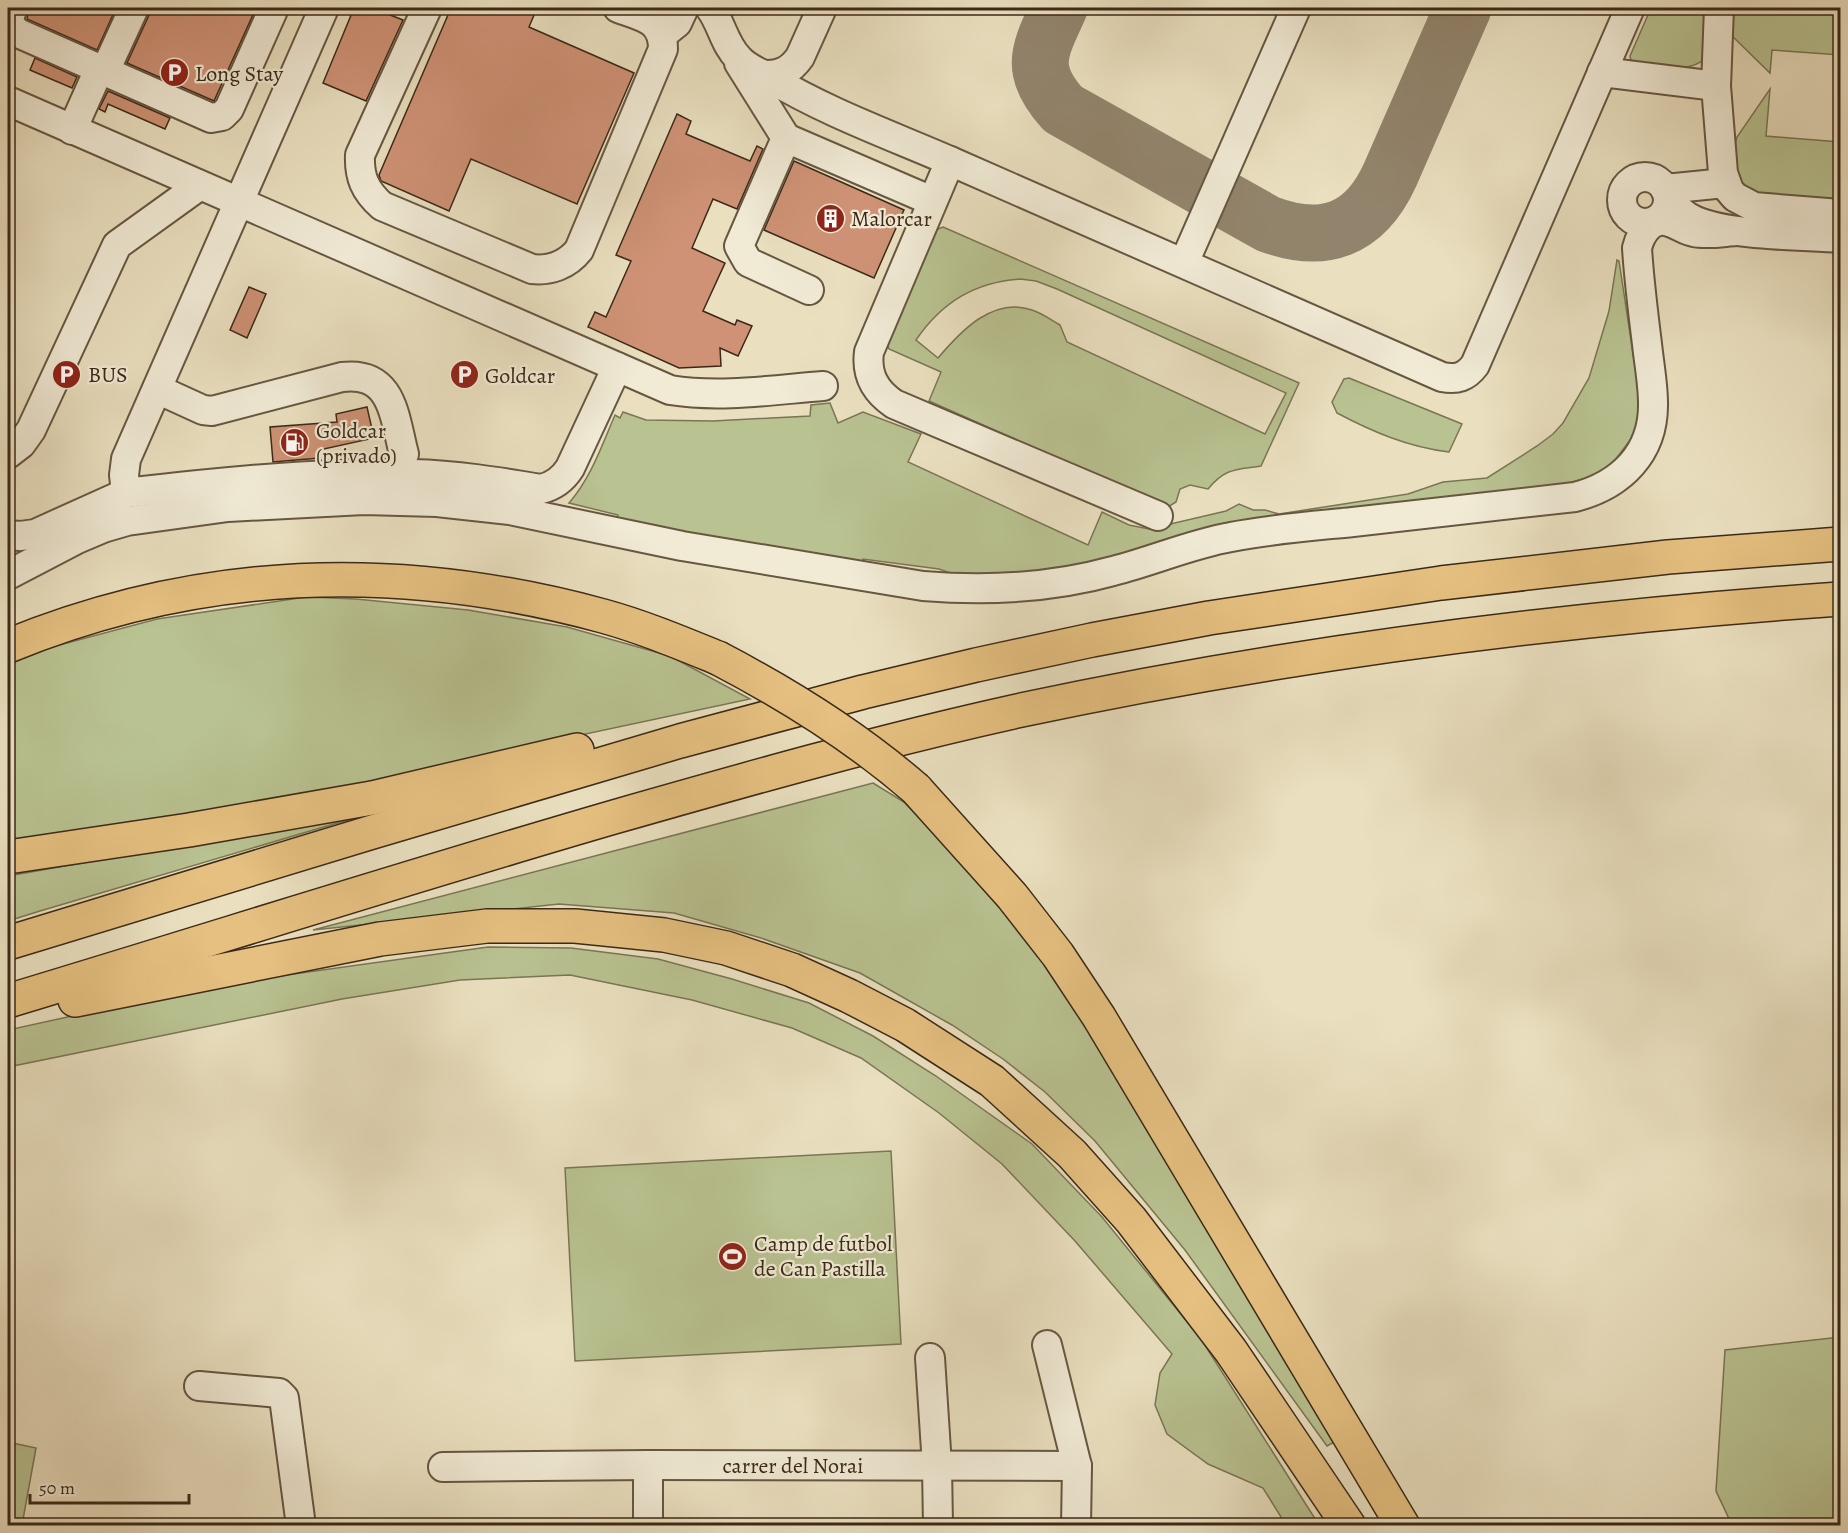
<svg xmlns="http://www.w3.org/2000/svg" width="1848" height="1533" font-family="Alegreya,serif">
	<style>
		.green { fill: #b9c291; stroke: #7a7654; stroke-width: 1.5; fill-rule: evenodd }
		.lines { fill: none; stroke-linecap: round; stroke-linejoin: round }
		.taxiway { stroke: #92846c; stroke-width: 57 }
		.building { fill: #cf9276; stroke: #3b2917; stroke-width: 1.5 }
		.minor-casing { stroke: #675741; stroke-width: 32 }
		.highway-casing { stroke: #3b2917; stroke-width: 36 }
		.minor { stroke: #f1ebd6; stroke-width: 28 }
		.highway { stroke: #e5c080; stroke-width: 33 }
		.highway-bridge-casing { stroke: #3b2917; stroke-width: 36; stroke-linecap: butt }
		.highway-bridge { stroke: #e5c080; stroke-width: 33 }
		.labels { text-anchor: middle; stroke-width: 4.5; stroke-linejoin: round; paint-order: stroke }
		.poi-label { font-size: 22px; fill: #3b2917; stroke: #f1ebd6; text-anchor: start }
		.street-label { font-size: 22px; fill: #3b2917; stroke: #f1ebd6 }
	</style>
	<rect width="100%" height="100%" fill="#eae0c0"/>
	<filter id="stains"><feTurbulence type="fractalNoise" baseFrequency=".00333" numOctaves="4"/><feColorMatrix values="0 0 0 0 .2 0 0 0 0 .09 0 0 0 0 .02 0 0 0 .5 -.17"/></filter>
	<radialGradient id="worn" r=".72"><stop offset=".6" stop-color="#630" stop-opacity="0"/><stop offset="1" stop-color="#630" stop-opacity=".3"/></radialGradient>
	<g class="green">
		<path d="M1651,8h60c-2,12 -1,36 -5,47 -8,20 -54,11 -71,9l-4,-3 -1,-5z"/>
		<path d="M1727,8h113v47l-68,-5 -2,23 -40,-39z"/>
		<path d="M1770,89l-4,47 74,6v63l-74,-5 -21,-11 -11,-16 -1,-23 4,-13z"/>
		<path d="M943,227l356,156 -38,83c-26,4 -36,2 -53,23l-18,-4 -10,4 -4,13 -8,5 -239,-106 12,-29 -52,-23 -2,-5 48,-114zM1020,279l16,2 21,8 229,104 -21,41 -198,-92 -7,-17c-9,-5 -18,-12 -28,-15 -39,-14 -72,22 -94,48l-22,-18c26,-38 59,-58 104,-61z"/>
		<path d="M1617,260l2,1 18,119 3,27 -2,12 -7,20 -19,25 -21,13 -33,9 -499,85 -100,5 -20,-7 -76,-10 -2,7 -245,-45 2,-6 -49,-12c22,-25 33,-58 46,-88l5,3 3,-6 23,8 67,1 97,-5 1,-11 19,-2 8,20 25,-11 58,22 -13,28 180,83 14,-33 27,13 20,4 77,-18 13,-7 14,6h12l14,4 129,-20 35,-12 44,-4 50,-32 16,-12 10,-11 26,-45 20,-67z"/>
		<path d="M1349,378l113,46 -13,28c-41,-5 -76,-20 -112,-39l-5,-11 12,-23z"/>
		<path d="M306,597l50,2 112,11 99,17 103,29 80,43 -291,62 -191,44 -170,25 -90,10v-176l40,-16 109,-29z"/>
		<path d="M873,783l31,19 45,47 91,106 80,123 218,362 -11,6 -142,-196 -90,-109 -50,-49 -42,-33 -51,-34 -92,-52 -99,-35 -87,-25 -115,-9 -246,26z"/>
		<path d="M381,810l-341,101 -32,10v-45z"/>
		<path d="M488,947l83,1 87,11 74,20 77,24 64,33 63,40 96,68 70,73 99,122 118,186h-33l-23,-37 -55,-24 -41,-30 -12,-29 5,-32 12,-19 -97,-113 -73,-77 -63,-51 -78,-55 -69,-30 -100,-28 -122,-25 -110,5 -118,19 -334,68v-37l206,-45z"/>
		<path d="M891,1151l10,193 -326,17 -10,-193z"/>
		<path d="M1840,1337v188h-108l-16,-34 9,-141z"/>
		<path d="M8,1442l28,6 -14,77h-14z"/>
	</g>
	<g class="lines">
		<path class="taxiway" d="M1059,8c-19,42 -32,61 4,101l205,115c56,21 97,6 122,-49l73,-167"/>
	</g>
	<g class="building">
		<path d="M29,8h87l-19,42 -70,-31z"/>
		<path d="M150,8h106l-42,93 -87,-38 22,-48z"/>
		<path d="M354,8h18l31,12 -37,81 -43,-18z"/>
		<path d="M451,8h86l-8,19 105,46 -57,131 -106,-45 -22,52 -68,-30 -2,-6z"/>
		<path d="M35,58l42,19 -5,11 -42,-18z"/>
		<path d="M108,91l62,27 -5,11 -57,-25 -3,8 -6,-3z"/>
		<path d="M677,114l14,7 -5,13 64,27 7,-15 6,3 -26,60 -24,-10 -21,49 33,15 -22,48 32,14 2,-5 15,6 -14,30 -18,-8 1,18 -42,2 -91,-41 7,-15 11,5 25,-56 -15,-6z"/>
		<path d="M794,161l110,49 -30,68 -110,-48z"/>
		<path d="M249,287l17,7 -19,44 -17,-8z"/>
		<path d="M367,407l7,31 -55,12 1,8 -47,4 -3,-35 67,-5 -1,-8z"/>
	</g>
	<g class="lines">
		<defs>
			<g id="minor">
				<path d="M13,8c-5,10 -5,17 5,25l193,85 11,-2 7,-7 45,-101"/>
				<path d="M427,8l-67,147c-1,22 5,36 22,51l150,63c18,2 35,-4 47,-19l84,-201c0,-30 -21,-32 -45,-41"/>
				<path d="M710,8c12,16 14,36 29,51 9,10 20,13 31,19 56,34 120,57 180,83l-81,191c-3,23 6,39 25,52l264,112"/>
				<path d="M1719,8l-3,78 7,87 6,17 6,7 19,10 86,7"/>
				<path d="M662,35l15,-12 7,-15"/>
				<path d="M739,63l47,75 -47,108 9,16 61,28"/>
				<path d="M1602,72l114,14"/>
				<path d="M764,75c16,1 27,-5 36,-18l22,-49"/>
				<path d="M8,101l662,289c50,8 102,0 153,-4"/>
				<path d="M72,130l25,-56 8,-3 29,-63"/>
				<path d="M786,138l146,63"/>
				<path d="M950,161l492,216c15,3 24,0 33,-12l155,-357"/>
				<circle cx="1645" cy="200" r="23"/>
				<path d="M1665,189l60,-6"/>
				<path d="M1668,196c7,11 15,20 28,25 37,15 103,14 144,17"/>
				<path d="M1184,263l112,-255"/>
				<path d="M157,389l46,21 9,1 130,-34c51,-6 52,39 62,77"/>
				<path d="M8,454l13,-10 10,-14 86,-185 82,-59"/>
				<path d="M126,493c95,-11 191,-21 287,-19 43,1 86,8 128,15 13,-3 22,-10 29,-21l47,-101"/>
				<path d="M8,535l12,1 15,-2 91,-41 -2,-18 2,-16 198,-451"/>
				<path d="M8,575l69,-36 26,-11 24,-7 101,-14 136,-7 73,2 73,8 172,36 241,40c63,5 129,2 190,-15 40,-10 78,-27 118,-34 40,-8 82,-11 122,-15 74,-9 148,-17 222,-25 46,-12 79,-44 78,-94 0,-19 -4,-40 -6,-59 -4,-32 -8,-64 -10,-96 4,-16 16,-34 35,-25 8,3 14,8 22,9 13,3 28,0 42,-1"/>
				<path d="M1047,1345l30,121 -1,60"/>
				<path d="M930,1358l7,108 1,60"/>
				<path d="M199,1386l80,7 5,5 17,128"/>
				<path d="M443,1467l205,-2 429,1"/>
				<path d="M648,1526v-61"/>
			</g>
			<g id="highway">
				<path d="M8,646c195,-80 393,-85 595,-30 40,11 78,27 115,42"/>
				<path d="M916,789l96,107 46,59 41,62 304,509"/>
				<path d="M8,857l181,-27 183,-32 205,-48"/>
				<path d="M8,943l361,-110 311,-92 183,-49 113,-27 116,-25 117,-22 232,-35 227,-26 172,-13"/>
				<path d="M75,1000l305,-61 107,-13h88l89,9 62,13 66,22 57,26 56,29 87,56 80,73 59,66 100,131 118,175"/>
				<path d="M8,1001c202,-61 403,-125 606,-184 133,-38 267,-76 403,-106 271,-58 547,-93 823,-112"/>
			</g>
		</defs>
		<use href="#minor" class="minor-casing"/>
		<use href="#highway" class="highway-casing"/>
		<use href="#minor" class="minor"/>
		<use href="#highway" class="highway"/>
		<defs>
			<path id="highway-bridge" d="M718,658c71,37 137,78 198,131"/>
		</defs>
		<use href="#highway-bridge" class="highway-bridge-casing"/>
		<use href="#highway-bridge" class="highway-bridge"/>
	</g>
	<defs>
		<symbol id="parking-disc" viewBox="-11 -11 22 22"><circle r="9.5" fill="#8f2418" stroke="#f1ebd6"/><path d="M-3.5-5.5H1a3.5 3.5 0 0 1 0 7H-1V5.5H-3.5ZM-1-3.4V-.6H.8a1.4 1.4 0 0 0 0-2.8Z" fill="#fff"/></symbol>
		<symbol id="building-disc" viewBox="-11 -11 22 22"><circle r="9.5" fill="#8f2418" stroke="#f1ebd6"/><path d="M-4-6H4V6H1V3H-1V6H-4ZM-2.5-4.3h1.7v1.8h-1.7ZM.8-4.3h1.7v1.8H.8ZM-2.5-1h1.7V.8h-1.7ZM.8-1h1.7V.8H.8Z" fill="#fff"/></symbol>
		<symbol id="fuel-disc" viewBox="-11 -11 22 22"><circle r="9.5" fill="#8f2418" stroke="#f1ebd6"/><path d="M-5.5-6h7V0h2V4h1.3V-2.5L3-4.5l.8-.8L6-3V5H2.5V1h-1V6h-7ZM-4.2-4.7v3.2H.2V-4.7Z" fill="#fff"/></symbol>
		<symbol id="stadium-disc" viewBox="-11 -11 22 22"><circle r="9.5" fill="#8f2418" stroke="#f1ebd6"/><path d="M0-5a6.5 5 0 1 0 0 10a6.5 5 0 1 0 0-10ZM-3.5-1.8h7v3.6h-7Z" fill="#fff"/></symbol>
	</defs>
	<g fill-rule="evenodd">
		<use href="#parking-disc" x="158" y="56" width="33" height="33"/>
		<use href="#building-disc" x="814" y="202" width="33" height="33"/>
		<use href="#parking-disc" x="50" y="358" width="33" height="33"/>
		<use href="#parking-disc" x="448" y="358" width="33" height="33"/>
		<use href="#fuel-disc" x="278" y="426" width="33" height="33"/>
		<use href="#stadium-disc" x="716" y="1240" width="33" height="33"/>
	</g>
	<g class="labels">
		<g class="poi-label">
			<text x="195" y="81">Long Stay</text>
			<text x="851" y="226">Malorcar</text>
			<text x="88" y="382">BUS</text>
			<text x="485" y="383">Goldcar</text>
			<text x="316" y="438">Goldcar<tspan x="316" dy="25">(privado)</tspan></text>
			<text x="754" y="1251">Camp de futbol<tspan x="754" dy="25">de Can Pastilla</tspan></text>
		</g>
		<g class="street-label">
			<text x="793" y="1473">carrer del Norai</text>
		</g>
	</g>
	<rect width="1848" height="1533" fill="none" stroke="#eae0c0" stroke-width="30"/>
	<rect x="9" y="9" width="1830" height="1515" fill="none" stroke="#3b2917" stroke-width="3"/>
	<rect x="15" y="15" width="1818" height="1503" fill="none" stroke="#3b2917" stroke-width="1.5"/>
	<path d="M30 1494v9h159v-9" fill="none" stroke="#3b2917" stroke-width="3"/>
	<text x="39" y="1494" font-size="18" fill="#3b2917" stroke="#f1ebd6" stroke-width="4.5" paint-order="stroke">50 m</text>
	<rect width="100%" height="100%" filter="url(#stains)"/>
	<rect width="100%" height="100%" fill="url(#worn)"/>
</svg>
